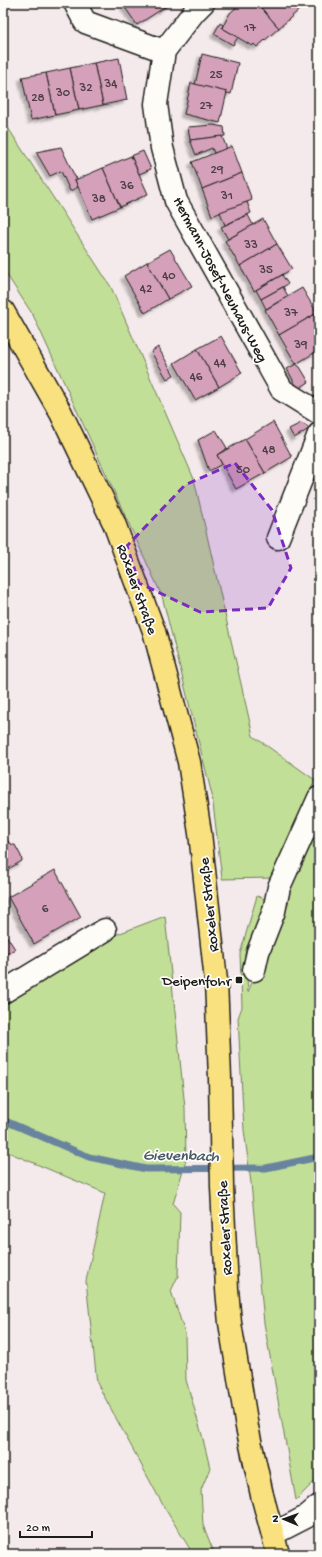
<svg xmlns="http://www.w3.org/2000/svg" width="322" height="1557" font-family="'Gochi Hand',sans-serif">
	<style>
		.green { fill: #c2df97; stroke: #6f7e5a }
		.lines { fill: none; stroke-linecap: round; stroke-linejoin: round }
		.stream { stroke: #68839e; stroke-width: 7 }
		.building { fill: #d5a0b9; stroke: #1c1c1c; filter: url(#shadow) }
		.minor-casing { stroke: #1c1c1c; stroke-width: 25 }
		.major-casing { stroke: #1c1c1c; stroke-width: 25 }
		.minor { stroke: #fdfcf7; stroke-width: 22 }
		.major { stroke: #fae180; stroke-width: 22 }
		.marked { fill: #7b2cbf; fill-opacity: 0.2; stroke: #7b2cbf; stroke-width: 3; stroke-dasharray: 8 5; stroke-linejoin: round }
		.poi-dot { fill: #1c1c1c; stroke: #fdfcf7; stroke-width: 1.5 }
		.labels { text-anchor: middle; stroke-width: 3.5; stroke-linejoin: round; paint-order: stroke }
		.number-label { font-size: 13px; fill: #4a3d43 }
		.street-label { font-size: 15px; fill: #1c1c1c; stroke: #fdfcf7 }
		.poi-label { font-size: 15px; fill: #1c1c1c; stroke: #fdfcf7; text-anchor: end }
		.water-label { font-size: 16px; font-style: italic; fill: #485868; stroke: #fdfcf7 }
	</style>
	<defs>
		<filter id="shadow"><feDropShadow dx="-3.5" dy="3.5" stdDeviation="1" flood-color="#0004"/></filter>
	</defs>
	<rect width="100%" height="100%" fill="#f5eaeb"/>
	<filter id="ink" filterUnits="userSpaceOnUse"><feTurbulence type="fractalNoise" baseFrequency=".025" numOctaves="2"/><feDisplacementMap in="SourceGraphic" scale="8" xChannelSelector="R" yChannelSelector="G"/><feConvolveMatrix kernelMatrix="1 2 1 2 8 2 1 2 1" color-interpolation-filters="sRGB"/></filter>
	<g filter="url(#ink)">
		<g class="green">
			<path d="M3,120l108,167 83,192 59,257 62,44 -43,98 -50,1 -10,-84 -50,-199 -129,-281 -30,-46z"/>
			<path d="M318,822l1,1v654l-23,23 -32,-177 -13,-140 -7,-53 -6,-112 4,-11 -2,-53 17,-58 10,4 -21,66 2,26z"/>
			<path d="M165,916l20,192 1,52 -13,44 7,8 -2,64 -7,15 14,42 1,47 16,55 8,33 -9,22 2,35 10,25 -6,4h-14l-29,-47 -67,-124 -11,-102 19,-88 -102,-43v-146l107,-67z"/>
		</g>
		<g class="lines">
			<path class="stream" d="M3,1120l86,37 57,12 120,-1 53,-11"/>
		</g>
		<g class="building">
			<path d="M129,3h41v1l-33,21 -13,-19z"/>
			<path d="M241,3h16l22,25 -22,19 -3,-3 -2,2 -30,-18 8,-15z"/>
			<path d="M257,3h38l5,6 -21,19z"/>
			<path d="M220,23l3,2 -1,3 16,9 -5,8 -19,-11z"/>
			<path d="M202,54l36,9 -7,31 -36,-9z"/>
			<path d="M119,58l8,42 -24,5 -9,-42z"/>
			<path d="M94,63l9,42 -24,5 -9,-42z"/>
			<path d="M70,68l9,42 -24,5 -9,-42z"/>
			<path d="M46,73l9,42 -24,5 -9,-43z"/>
			<path d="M191,83l36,9 -7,31 -36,-9z"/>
			<path d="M213,125l11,2 1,9 -35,4 -2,-13z"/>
			<path d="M222,136l5,13 -13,4 -2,-5 -16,7 -6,-15z"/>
			<path d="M232,146l10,27 -40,16 -10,-27z"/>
			<path d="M61,147l14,30h1l1,2 -2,1 3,7 -8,4 -9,-20 -11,5 -14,-24z"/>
			<path d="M143,151l8,18 -12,5 -8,-18z"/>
			<path d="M131,156l17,38 -28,13 -17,-39z"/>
			<path d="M103,168l17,39 -28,12 -17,-39z"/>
			<path d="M242,173l10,27 -40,16 -10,-27z"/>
			<path d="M247,202l4,11 -26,12 -5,-13z"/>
			<path d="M248,215l5,10 -25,14 -7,-12z"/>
			<path d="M263,219l14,25 -37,22 -15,-25z"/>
			<path d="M277,244l15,25 -38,22 -14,-25z"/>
			<path d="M170,249l22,37 -24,13 -21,-37z"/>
			<path d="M147,262l21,37 -23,14 -21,-37z"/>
			<path d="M282,275l6,9 -27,15 -5,-9z"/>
			<path d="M283,287l5,9 -22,13 -5,-10z"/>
			<path d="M302,288l15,25 -38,22 -14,-25z"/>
			<path d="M317,313l2,4v33l-23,14 -17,-29z"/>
			<path d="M221,336l21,37 -23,14 -22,-38z"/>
			<path d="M158,347l16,28 -7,4 -16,-27z"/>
			<path d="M197,349l22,38 -24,13 -21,-37z"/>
			<path d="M296,364l4,3 9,15 -11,7 -11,-20z"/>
			<path d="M273,422l19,35 -27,16 -20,-34z"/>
			<path d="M301,423l6,3 2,3 -15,9 -5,-9z"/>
			<path d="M216,430l11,18 -10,7 5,9 -13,7 -11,-31z"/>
			<path d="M245,439l20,34 -29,16 -19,-34z"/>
			<path d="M3,832l6,11h2l1,2h3l6,11 1,5 -19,11z"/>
			<path d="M55,870l26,47 -47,27 -26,-47z"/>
			<path d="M4,932l11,17 -12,7v-23z"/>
		</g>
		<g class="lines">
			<defs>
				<g id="minor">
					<path d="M75,3l10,19 79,29"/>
					<path d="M203,3l-9,9 -30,39 -8,53 6,44 14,53 106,189 37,23"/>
					<path d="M278,538l41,-104"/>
					<path d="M254,970l4,-18 16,-41 5,-24 40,-89"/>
					<path d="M3,992l102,-62"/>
					<path d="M273,1534l33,-17 13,-11"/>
				</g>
				<path id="major" d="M3,311l58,102 53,110 40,108 35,131 11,71 16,148 4,97 2,109 5,102 3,34 17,104 15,68 16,59"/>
			</defs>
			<use href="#minor" class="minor-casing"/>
			<use href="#major" class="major-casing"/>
			<use href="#minor" class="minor"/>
			<use href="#major" class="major"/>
		</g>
	</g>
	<path class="marked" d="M235,463l37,47 19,58 -23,40 -68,4 -61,-29 -12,-37 58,-61z"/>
	<rect class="poi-dot" x="235" y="976" width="8" height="8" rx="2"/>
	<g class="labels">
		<g class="number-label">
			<text x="250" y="31">17</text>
			<text x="216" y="78">25</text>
			<text x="111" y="87">34</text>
			<text x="86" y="91">32</text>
			<text x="63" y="96">30</text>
			<text x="38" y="101">28</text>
			<text x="206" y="109">27</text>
			<text x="217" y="173">29</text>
			<text x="127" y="189">36</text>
			<text x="227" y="199">31</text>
			<text x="99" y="202">38</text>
			<text x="251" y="248">33</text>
			<text x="266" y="273">35</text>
			<text x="169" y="279">40</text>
			<text x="146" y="292">42</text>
			<text x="291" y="316">37</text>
			<text x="301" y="348">39</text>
			<text x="220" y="366">44</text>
			<text x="196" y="380">46</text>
			<text x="269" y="453">48</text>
			<text x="243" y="473">50</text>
			<text x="45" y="912">6</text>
		</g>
		<g class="street-label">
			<text transform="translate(221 279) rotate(62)" y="5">Hermann-Josef-Neuhaus-Weg</text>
			<text transform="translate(138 589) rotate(70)" y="5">Roxeler Straße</text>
			<text transform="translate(208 905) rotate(-96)" y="5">Roxeler Straße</text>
			<text transform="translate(224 1228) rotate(-93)" y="5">Roxeler Straße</text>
		</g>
		<g class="poi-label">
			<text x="231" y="985">Deipenfohr</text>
		</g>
		<g class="water-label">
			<text transform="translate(181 1154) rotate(1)" y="6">Gievenbach</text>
		</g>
	</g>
	<rect width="322" height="1557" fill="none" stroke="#fdfcf7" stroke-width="16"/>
	<rect x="8" y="8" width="306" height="1541" fill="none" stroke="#1c1c1c" stroke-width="1.5" filter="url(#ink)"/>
	<g transform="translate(284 1519) rotate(272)" stroke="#fdfcf7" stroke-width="3" paint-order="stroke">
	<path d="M0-3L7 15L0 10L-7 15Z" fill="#1c1c1c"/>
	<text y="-6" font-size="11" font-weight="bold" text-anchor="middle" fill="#1c1c1c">N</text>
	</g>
	<path d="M20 1531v6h72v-6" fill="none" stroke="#1c1c1c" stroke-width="2"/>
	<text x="26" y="1531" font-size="12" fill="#1c1c1c" stroke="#fdfcf7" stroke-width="3" paint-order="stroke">20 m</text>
</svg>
